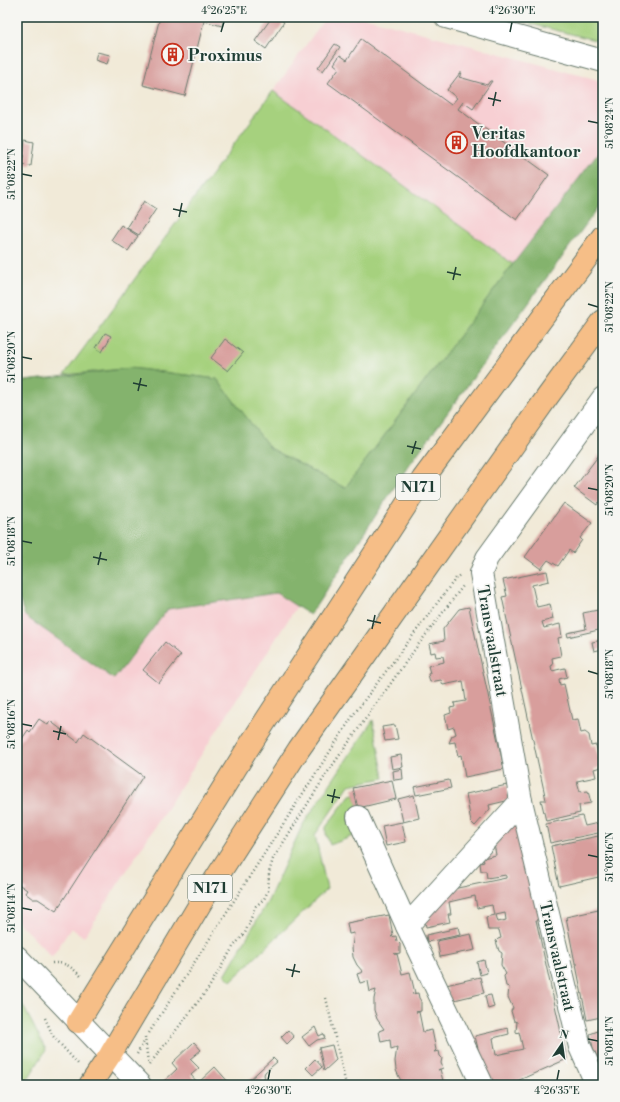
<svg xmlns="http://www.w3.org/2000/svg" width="620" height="1102" font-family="'Libre Bodoni',serif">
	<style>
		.built { fill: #f7cfd3 }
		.green { fill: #a6d17e; stroke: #628759 }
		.forest { fill: #84b36d; stroke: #527850 }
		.building { fill: #d89e9c; fill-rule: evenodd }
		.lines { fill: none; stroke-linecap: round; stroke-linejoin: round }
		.minor-casing { stroke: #687a6d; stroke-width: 24 }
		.highway-casing { stroke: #687a6d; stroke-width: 24 }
		.path { stroke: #687a6d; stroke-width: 2.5; stroke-dasharray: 1 3; stroke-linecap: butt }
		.minor { stroke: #fff; stroke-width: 22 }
		.highway { stroke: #f6be87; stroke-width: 22 }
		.ticks { fill: none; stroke: #1f3d34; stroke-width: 1.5 }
		.labels { text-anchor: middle; stroke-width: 3.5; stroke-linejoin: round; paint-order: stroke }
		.shield { fill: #f6f6f2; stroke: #60746d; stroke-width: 1 }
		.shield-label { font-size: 15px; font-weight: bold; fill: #1f3d34 }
		.poi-label { font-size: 16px; font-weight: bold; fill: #1f3d34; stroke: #f6f6f2; text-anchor: start }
		.street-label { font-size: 16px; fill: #1f3d34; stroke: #f6f6f2 }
		.neatline { fill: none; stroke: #1f3d34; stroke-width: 1.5 }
		.ticks-label { font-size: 10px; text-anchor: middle; fill: #1f3d34 }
	</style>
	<rect width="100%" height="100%" fill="#f6f6f2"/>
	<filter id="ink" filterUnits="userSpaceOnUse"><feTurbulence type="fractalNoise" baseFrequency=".025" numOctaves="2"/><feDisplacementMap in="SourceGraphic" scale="8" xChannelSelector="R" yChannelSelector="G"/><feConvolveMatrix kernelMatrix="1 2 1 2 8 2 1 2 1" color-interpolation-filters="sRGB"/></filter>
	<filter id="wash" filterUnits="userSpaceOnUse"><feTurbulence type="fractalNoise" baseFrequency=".012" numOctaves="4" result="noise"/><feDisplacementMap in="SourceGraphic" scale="16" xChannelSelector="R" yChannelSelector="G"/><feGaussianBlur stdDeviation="0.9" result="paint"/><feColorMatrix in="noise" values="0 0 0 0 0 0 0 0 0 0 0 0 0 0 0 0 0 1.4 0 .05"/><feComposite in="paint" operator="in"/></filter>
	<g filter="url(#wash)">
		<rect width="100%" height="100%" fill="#f1ead8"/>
		<g class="built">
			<path d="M326,17h37l239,64 1,2v64l-90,117 -240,-173z"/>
			<path d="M276,593l21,13 -213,331 -13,-9 -19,29 -35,-36v-305h8l89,63 54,-70z"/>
		</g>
		<g class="green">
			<path d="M503,17h100v25z"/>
			<path d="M273,91l240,173 -168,224 -75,-40 -53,-69 -86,-11 -67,7z"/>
			<path d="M373,720l11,58 -35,7 -34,50 12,54 -96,92 -6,-6 43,-74 34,-75z"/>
			<path d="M355,794l3,14 -2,27 -26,10 -4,-11v-7l24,-32z"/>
			<path d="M17,994l29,56 -22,35h-7z"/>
		</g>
		<path class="forest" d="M603,147v54l-196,267 -97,147 -34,-22 -108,16 -54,70 -89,-63 -8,-24v-210l114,-14 86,11 53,69 75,40 168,-224z"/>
		<g id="blocks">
			<g class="building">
				<path d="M160,17h64l-2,9 -18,-5 -19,75 -42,-11z"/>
				<path d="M272,17h5l7,5 -18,27 -11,-8z"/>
				<path d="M361,39l90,66 6,-7 -10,-8 13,-17h2l-3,4 28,8 3,-4h2l-19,28 -10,-7 -5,7 91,66 -32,45 -189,-137 11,-15 -5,-4 6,-9 7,5z"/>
				<path d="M335,44l5,3 -17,24 -5,-3z"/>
				<path d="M97,52l13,3 -3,9 -12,-4z"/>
				<path d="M25,140l9,2 -3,24 -9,-1z"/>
				<path d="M144,201l12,8 -17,26 -12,-7z"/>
				<path d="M121,225l17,11 -10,15 -17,-11z"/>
				<path d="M105,333l6,3 -9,16 -6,-4z"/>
				<path d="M225,339l18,14 -15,18 -17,-13z"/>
				<path d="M599,455l4,2v47l-4,-2 -2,3 -23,-17z"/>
				<path d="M564,503l28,20 -12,15 2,2 -9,13 -4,-3 -11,16 -10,-6 -7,9 -16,-12z"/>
				<path d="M547,571l2,10 -17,4 5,22 13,-3 3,15 -11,3 2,6 16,-4 2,13 -4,1 3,18 -9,2 1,7 -2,1 1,5 13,-3 2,9 -8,2 1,6 4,-1 8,36 6,-1 3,14 4,-1 4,3 2,11 5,-1 5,22 -7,2 2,8 -19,4 3,11 8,-1 3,12 -12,2 1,8 -34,8 -5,-21h5l-44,-203 5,-1 -4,-16z"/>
				<path d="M469,607l35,162 -39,8 -4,-22 -3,1 -3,-14 -6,1 3,-7 4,-2 -2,-7 -6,2 -3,-14 6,-2 -1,-5 5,-1 -1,-4 12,-2 -3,-20 -20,4 -2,-5 -11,2 -2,-8 2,-1 -2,-7 16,-4 -1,-6 -7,1 -1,-5 -4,1 -2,-9 15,-3 -1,-12 16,-20z"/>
				<path d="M603,609v20l-35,8 -1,-4 19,-4 -3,-16z"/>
				<path d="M603,640v9l-9,2 -2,-9z"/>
				<path d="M165,642l16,13 -22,28 -16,-13z"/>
				<path d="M39,719l9,6 2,-4 28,21 6,-9 59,43 -87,135 -18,-12h-5l-8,-6 2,-3 -10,-7v-137l11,-16 2,2z"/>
				<path d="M395,725l3,14 -13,2 -3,-14z"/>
				<path d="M401,755l2,12 -11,2 -2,-12z"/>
				<path d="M402,769l1,10 -9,1 -1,-9z"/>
				<path d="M392,780l4,19 -38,9 -5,-20z"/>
				<path d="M449,780l2,8 -35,7 -2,-8z"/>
				<path d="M507,785l3,15 -21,5 1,4 -15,17 -4,-4 -5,-28z"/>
				<path d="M414,795l5,23 -16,4 -5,-23z"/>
				<path d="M517,816l24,103 -5,1 31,139 -59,26h-6l-1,-2 -12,2 -4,-6 -10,-43 33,-8 1,6 -16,4 3,17 27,-6 -4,-17 -3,1v-2l1,-9 -3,-1 -3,-10 2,-3 -5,-11 1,-10 -3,-1 -2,-10 2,-2 -5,-9 1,-12 -3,-2 -3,-10 2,-2 3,-1 -2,-8h-11l-2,-13 8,-2 -2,-10 -15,3 -2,-12 -26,6 2,12h-3l2,8 -24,5 -2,-10 24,-27 58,-12v-3l-19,3 -1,-7h-5l-1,-8 4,-1 -1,-4 13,-3 -2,-11 4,-1v-5zM505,913l1,7 -8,2 -2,-7z"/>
				<path d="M582,816l3,10 18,-4v10l-53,11 -4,-19z"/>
				<path d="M402,822l4,20 -20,4 -4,-20z"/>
				<path d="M603,835v12h-2l2,8v15l-1,1 1,5 -44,10 -8,-40z"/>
				<path d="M603,909v100l-3,1 1,7 -14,3 -11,-55h1v-2h-2l-9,-46z"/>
				<path d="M389,915l4,20 -2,2 5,-1 1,5 3,3v9l-6,1h3l5,20 8,-2 5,21 -3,1 6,-1 1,5 2,3v10l-5,1h3l4,20 9,-2 4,20 -2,2 5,-1 1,5 2,2 -1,5 2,5 -5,2 2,-1 4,16h-40l-5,-8 -3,-7 -1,-9 2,-14 -6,2 -1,-9 -9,2 -2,-11 5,-2 -7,-10 -3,-9v-11l2,-9 -6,2 -2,-11 -8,2 -3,-9 6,-2 -6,-7 -4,-8 -1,-10 2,-14 -5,1 -2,-11z"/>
				<path d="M458,927l2,8 -33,7 -1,-7 23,-5v-1z"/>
				<path d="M471,934l4,16 -35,7 -3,-16z"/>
				<path d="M484,960l3,13 -7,2 -3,-13z"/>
				<path d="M480,977l4,16 -34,8 -4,-16z"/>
				<path d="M491,995l3,12 -6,2 -3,-13z"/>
				<path d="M315,1027l4,9 4,-2 2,4 -8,2 -8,6 -7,-9z"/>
				<path d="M603,1029v40l-10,-21 -3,-14z"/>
				<path d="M288,1030l6,7 -7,7 -6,-7z"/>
				<path d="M17,1036l4,12 -4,2z"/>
				<path d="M194,1042l7,8 -11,9 9,9 -8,7 7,8 17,-16 16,18h-69l-1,-1 16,-15 -5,-6z"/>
				<path d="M332,1045l4,15 -12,11 -5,-23z"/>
				<path d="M273,1058l4,4 -12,10 -1,3 1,2 -10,8h-11z"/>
				<path d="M315,1059l7,8 -9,8 -7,-7z"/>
			</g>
		</g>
	</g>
	<g filter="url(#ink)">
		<use href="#blocks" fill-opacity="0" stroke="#687a6d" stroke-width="1"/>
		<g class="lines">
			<defs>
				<g id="minor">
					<path d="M446,17l157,44"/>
					<path d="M358,817l49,109"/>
					<path d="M17,957l123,128"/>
					<path d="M481,1082l-74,-156 114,-125"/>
					<path d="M597,1085l-17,-38 -59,-246 -40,-228 6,-15 116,-160"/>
				</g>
				<g id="highway">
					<path d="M78,1022l170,-274 175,-269 180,-243"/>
					<path d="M90,1085l20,-30 96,-161 93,-145 249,-353 55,-75"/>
				</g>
			</defs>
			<use href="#minor" class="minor-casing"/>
			<use href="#highway" class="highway-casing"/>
			<g class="path">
				<path d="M52,963c15,-1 19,4 30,14"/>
				<path d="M326,998l20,87"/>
				<path d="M45,1018l8,18 26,29"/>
				<path d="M149,1033l205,-319 102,-136 5,-4"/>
				<path d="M145,1037l3,26"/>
				<path d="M137,1054l7,-12"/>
				<path d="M149,1065l59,-76 25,-42 12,-14 11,-27 8,-7 4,-8 1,-18 4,-14 54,-86 91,-128 45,-59"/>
			</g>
			<use href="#minor" class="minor"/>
			<use href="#highway" class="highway"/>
		</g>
	</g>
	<path class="ticks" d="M221,32l3,-10M510,32l2,-10M488,98l13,3M493,106l3,-14M588,121l10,2M22,174l10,2M173,209l14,3M179,217l3,-14M447,272l14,3M453,280l3,-13M588,304l10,3M22,357l10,2M133,383l14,3M138,391l3,-13M407,446l14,3M412,454l4,-13M588,488l10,2M22,541l10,2M93,557l14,3M98,565l3,-13M367,620l14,3M372,629l3,-14M588,671l10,3M22,724l10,2M53,731l13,3M58,740l3,-14M327,795l13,3M332,803l3,-14M588,855l10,2M22,908l10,2M286,969l14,3M292,977l3,-13M588,1039l10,2M268,1080l2,-10M557,1080l2,-10"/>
	<defs>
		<symbol id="building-ring" viewBox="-11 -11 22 22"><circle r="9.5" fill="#f6f6f2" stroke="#c8321e" stroke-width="1.5"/><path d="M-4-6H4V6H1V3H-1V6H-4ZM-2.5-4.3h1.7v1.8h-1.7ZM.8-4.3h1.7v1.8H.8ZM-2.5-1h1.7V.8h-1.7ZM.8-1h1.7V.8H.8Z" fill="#c8321e"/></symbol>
	</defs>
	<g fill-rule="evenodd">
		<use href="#building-ring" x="160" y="42" width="25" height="25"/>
		<use href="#building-ring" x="444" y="130" width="25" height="25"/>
	</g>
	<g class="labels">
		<g class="shield">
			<rect x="396" y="474" width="44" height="26" rx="3"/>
			<rect x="188" y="875" width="44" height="26" rx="3"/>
		</g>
		<g class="shield-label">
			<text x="418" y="492">N171</text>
			<text x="210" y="893">N171</text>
		</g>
		<g class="poi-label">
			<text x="188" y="61">Proximus</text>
			<text x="472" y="139">Veritas<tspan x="472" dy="18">Hoofdkantoor</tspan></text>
		</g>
		<g class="street-label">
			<text transform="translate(493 641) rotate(80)" y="6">Transvaalstraat</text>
			<text transform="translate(558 956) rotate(77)" y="6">Transvaalstraat</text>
		</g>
	</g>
	<rect width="620" height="1102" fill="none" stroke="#f6f6f2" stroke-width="44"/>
	<g transform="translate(562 1044) rotate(13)" stroke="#f6f6f2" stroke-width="3" paint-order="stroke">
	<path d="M0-3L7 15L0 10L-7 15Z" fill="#1f3d34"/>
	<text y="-6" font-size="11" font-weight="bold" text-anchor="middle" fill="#1f3d34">N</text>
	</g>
	<rect x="22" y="22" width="576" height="1058" class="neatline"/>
	<g class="ticks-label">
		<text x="224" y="14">4°26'25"E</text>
		<text x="512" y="14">4°26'30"E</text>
		<text transform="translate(609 123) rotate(-90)" y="4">51°08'24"N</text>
		<text transform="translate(11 174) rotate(-90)" y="4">51°08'22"N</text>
		<text transform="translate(609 307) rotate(-90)" y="4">51°08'22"N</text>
		<text transform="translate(11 357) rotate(-90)" y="4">51°08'20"N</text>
		<text transform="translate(609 490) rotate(-90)" y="4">51°08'20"N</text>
		<text transform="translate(11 541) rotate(-90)" y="4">51°08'18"N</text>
		<text transform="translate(609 674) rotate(-90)" y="4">51°08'18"N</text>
		<text transform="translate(11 724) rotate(-90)" y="4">51°08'16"N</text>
		<text transform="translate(609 857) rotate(-90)" y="4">51°08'16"N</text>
		<text transform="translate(11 908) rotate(-90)" y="4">51°08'14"N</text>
		<text transform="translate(609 1041) rotate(-90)" y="4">51°08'14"N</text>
		<text x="268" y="1094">4°26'30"E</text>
		<text x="557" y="1094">4°26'35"E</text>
	</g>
</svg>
